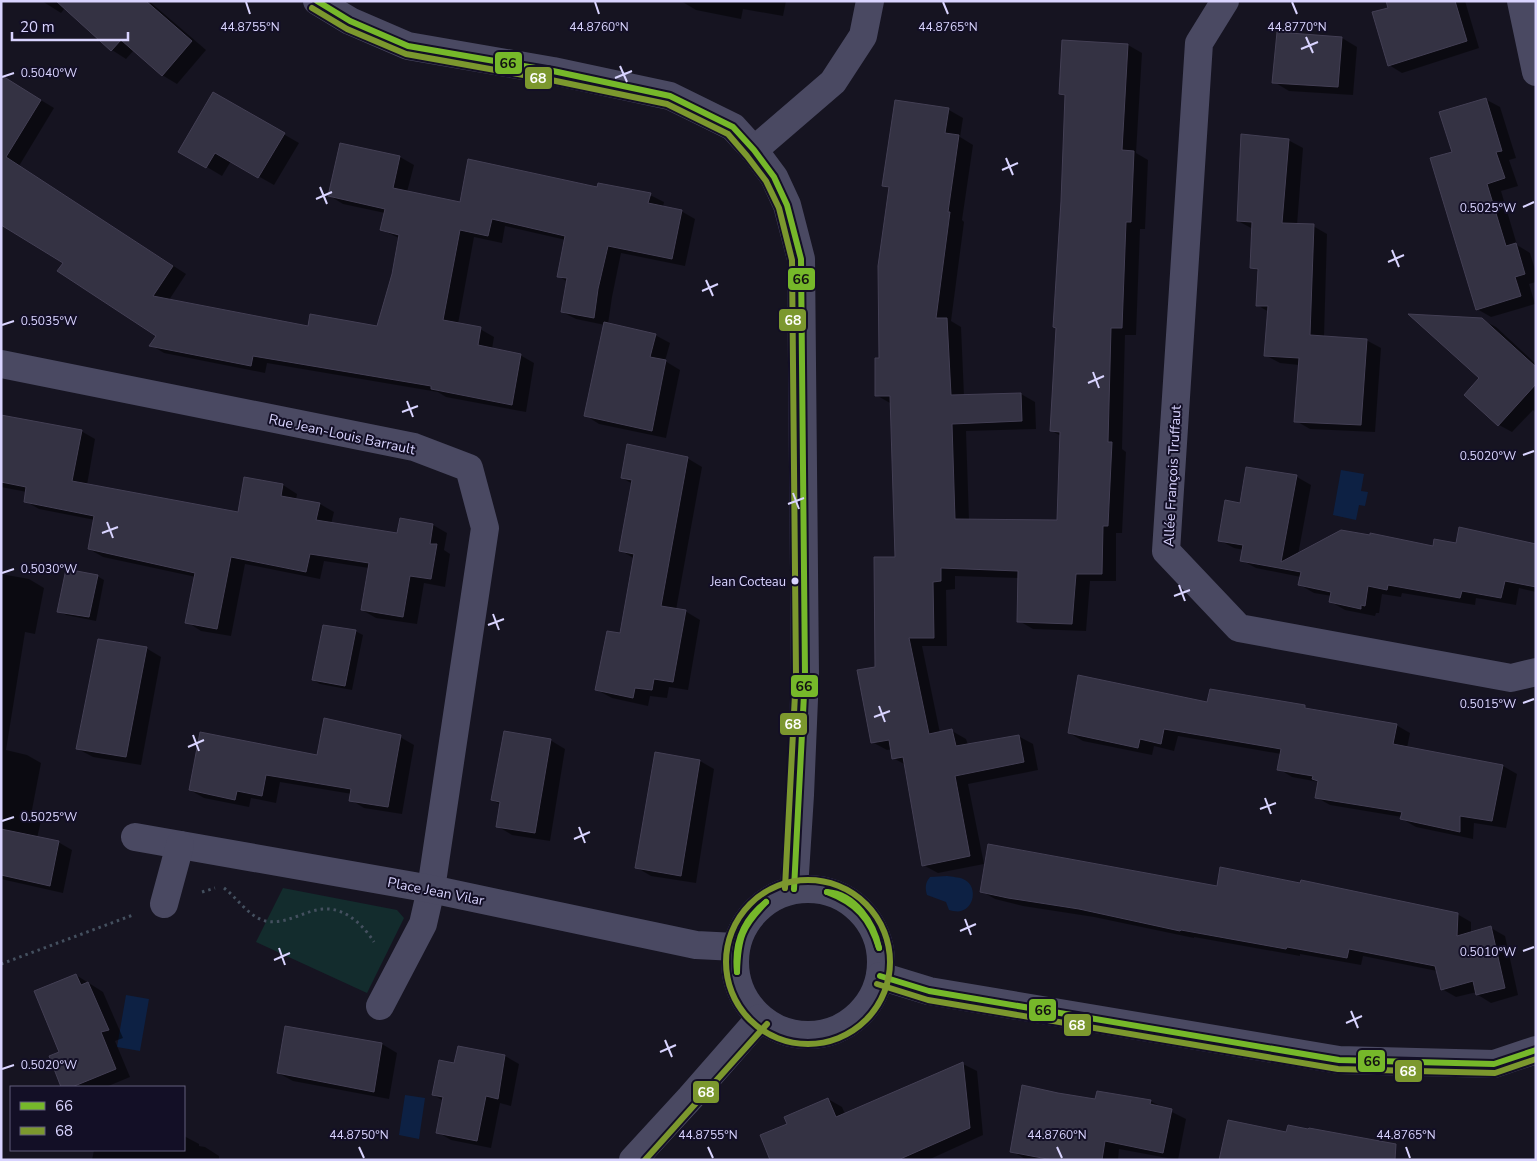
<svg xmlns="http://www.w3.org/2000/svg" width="1537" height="1161" font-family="'Nunito Sans',sans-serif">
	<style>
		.green { fill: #132c2d }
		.water { fill: #0d2144 }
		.shadow { fill: #0007 }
		.building { fill: #343243; stroke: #433f54 }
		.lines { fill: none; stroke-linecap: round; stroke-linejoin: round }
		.path { stroke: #44505f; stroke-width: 3; stroke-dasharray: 2.5 4; stroke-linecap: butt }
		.minor { stroke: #4a4962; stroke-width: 28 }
		.bus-1-casing { stroke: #130f26; stroke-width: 10 }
		.bus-2-casing { stroke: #130f26; stroke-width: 10 }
		.bus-1 { stroke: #76b82a; stroke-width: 6 }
		.bus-2 { stroke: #7c982e; stroke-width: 6 }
		.ticks { fill: none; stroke: #d9d4ff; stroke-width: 2 }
		.bus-dot { fill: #d9d4ff; stroke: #130f26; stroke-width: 2 }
		.labels { text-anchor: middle; stroke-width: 4; stroke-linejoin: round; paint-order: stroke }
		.bus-label { font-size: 13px; fill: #d9d4ff; stroke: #130f26; text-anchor: end }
		.street-label { font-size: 14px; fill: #d9d4ff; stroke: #130f26 }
		.ticks-label { font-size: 12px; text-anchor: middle; fill: #d9d4ff; stroke: #130f26; stroke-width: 4; stroke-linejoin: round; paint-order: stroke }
		.line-badge { stroke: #130f26; stroke-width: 2 }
		.badge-label { font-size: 14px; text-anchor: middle; font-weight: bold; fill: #fff }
		.pale-badge-label { font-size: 14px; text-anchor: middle; font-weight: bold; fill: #111 }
	</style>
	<rect width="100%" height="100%" fill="#161421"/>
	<path class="green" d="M283,888l114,22 7,8 -37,75 -111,-51z"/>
	<g class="water">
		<path d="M1341,470l23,4 -3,17 7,1 -3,14 -6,-1 -3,15 -23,-5z"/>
		<path d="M947,876c5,1 12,1 16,3 14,5 13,28 -2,32 -3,1 -9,0 -12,-1l-3,-8 -19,-7c-2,-7 -2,-12 3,-18z"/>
		<path d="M126,995l23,4 -9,52 -23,-4z"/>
		<path d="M405,1095l20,3 -6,41 -20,-4z"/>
	</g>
	<g class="shadow">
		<path d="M42,1h107l57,49 -29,34 -15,-9 -28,-25 -8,9 -14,-9 -47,-42 -4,5z"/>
		<path d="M681,1h105l-3,15 -40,-7 -2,10 -45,-9z"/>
		<path d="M1387,1h78l14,47 -77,25 -13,-8v-56z"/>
		<path d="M1278,33l64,5 15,9 -4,48 -64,-4 -15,-9z"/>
		<path d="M1063,41l65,4 14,8 -6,100 12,7 -3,69h-5l-4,106h-11l-3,114 4,3 -4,81h-6v48h-26l-4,50 -53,-2 -14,-8v-43l-64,-2v13l-9,1 1,56h-25l18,87 12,-2 14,8 2,6 50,-9 15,8 5,26 -70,14 16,80 -46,9 -15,-8 -17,-100 -13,-7 -1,-9 -5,1 -15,-8 4,-74 20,-110 -6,-155 -14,-8 4,-36 10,-170 -7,-4 13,-83 53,8 14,8 -3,19 13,8 -11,75 2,2 -13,99 10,6 3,69 57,-2 14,8 1,27 -70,2 3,89 89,1 3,-85 -9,-5 14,-334 -6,-3z"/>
		<path d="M1,78l15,7 38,23 -35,58 167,108 -17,26 140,27h69l15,-53 6,-36 -17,-8 3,-17 -42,-9 -13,-8 11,-52 59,13 14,8 -7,27 53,12 138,-16 52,7 14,7 -1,5 18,4 14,8 -10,47 -64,-13 -9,44 -4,27 47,11 15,8 -5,18 15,9 -14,68 -67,-14 -14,-9 20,-90 -29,-6 -14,-7 6,-30 -10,-6 8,-36 -61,-14 -3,17 -28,-6 -16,87 22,5 14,8 -2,12 28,6 14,8 -8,49 -80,-15 -8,-5 -171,-29 -2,10 -101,-20 -13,-8 6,-9 -93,-73 -63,-40z"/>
		<path d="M213,94l86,49 -25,42 -43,-24 -9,15 -42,-25z"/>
		<path d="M1485,99l15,8 16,51 -7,2 9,26 -17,5 16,54 13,8 6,20v9l-7,2 6,20 -44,13 -14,-8 -24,-157z"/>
		<path d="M1288,140l15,8 -6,77 16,1 14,8 -3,103 42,3 15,8 -6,84 -65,-3 -14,-8 3,-56 -19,-2 -15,-8 4,-43 -12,-7 2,-33 -7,-5 1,-38 -15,-8z"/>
		<path d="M1482,320l14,7 40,37v49l-3,-3 -21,22 -13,-7 -33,-30 15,-17z"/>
		<path d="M1,416l80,15 14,8 -8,46 152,29 6,-36 38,7 14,9 -1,6 24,4 14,8 -3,12 67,11 35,-10 14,8 -3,17 6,4 -5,33 -21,-4 -7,41 -41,-6 -14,-8 7,-42 -45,-7 -4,18 -75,-15 -14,72 -30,-5 -14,-9 9,-45 -93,-20 -14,-8 6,-29 -56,-11 -14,-8 2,-9 -26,-5z"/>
		<path d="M687,458l15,9 -26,143 9,1 15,9 -12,70 -19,-3 -2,11 -17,-2 -2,10 -36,-8 -15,-8 25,-55 13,-76 -15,-9 13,-66 -11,-6z"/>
		<path d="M1297,477l14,8 -13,70 136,-8 23,-3 79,2v46l-17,-4 -3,17 -40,-7 -1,7 -73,-12 -1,4 -19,-3 -3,19h-3l-1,3 -30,-6 -14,-8 1,-6 -18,-3 -14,-8 1,-8 -45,-9 -15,-8 3,-10 -10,-2 -15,-8 22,-36z"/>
		<path d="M1,574l28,5 15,9 -9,46 -10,-2 -19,118 21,5 14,8 -10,52 10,6 -4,17 21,4 14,8 -9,43 -62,-14z"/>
		<path d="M97,576l7,4 -8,41 -30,-6 -7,-4z"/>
		<path d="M355,631l8,4 -11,55 -32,-6 -7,-4z"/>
		<path d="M146,648l15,9 -20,108 -48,-8 -15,-8z"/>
		<path d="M1208,704l97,3 6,3 85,15 14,8 -3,15 96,18 14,8 -11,54 -32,-5 -1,16 -57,-12 -14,-8v-2l-72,-12 -14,-8 3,-15 -27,-5 -13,-8 2,-15 -103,-18 -4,15 -20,-5 -2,9 -69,-14 -14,-8z"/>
		<path d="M400,737l14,8 -12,69 -38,-6 -13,-8 1,-6 -72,-12 -4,21 -25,-5 -2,9 -45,-9 -14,-8z"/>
		<path d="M550,740l15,9 -15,92 -38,-6 -15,-9 4,-21 -9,-5z"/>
		<path d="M700,761l14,8 -18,114 -45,-7 -15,-9z"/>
		<path d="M1218,887l239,27 14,8v11l20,-5 14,8 13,59 -27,8 -13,-8 -1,-3 -21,5 -14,-8 -5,-18 -74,-15 -2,9 -61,-11v2l-106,-19v1l-100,-21 -71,-11 -28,-7 -14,-8z"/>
		<path d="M76,975l27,17 20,46 -8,3 15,36 -24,10h-43l-12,-30 10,-4z"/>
		<path d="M382,1044l15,9 -8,46 -96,-18 -15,-8z"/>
		<path d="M459,1047l46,9 14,8 -8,42 -11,-3 -9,45 -40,-8 -14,-8 7,-31 -11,-6 23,-30z"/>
		<path d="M963,1064l14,7 6,64 -55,25h-156l16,-36 40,-25 14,8 3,7z"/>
		<path d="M1096,1100l54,1 36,18 -8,41 -59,-11 -1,11h-91l-15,-9z"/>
		<path d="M184,1136l15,8v2l6,1 14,9v4h-127l2,-10h90z"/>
	</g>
	<g class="building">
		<path d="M56,1h90l46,40 -30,35 -41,-36 -10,11z"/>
		<path d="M1386,1h69l12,40 -79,25 -16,-54 16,-4z"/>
		<path d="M1277,32l65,5 -4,50 -66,-4z"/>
		<path d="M1062,40l66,4 -6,106 12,1 -3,71h-5l-4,106h-11l-3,114h4l-4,84h-5l-1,48h-26l-4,50 -55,-2 1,-51 -77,-3v13l-8,1 1,56h-25l20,96 23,-5 4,17 63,-11 5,27 -69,14 15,80 -48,10 -19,-109 -11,2 -3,-19 -18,3 -14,-73 18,-3 -1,-110h21l-5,-161h-15v-38h4l-1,-92 11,-79 -7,-1 13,-86 54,8 -4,25 14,2 -11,77h2l-14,106h11l4,77 70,-2 1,28 -70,3 3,95 102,1 3,-88 -10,-1 6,-103 -3,-1 8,-126 4,-106 -6,-1z"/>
		<path d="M1,75l40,25 -35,57 167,109 -20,30 155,30 2,-12 67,12 15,-52 7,-39 -19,-5 5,-21 -57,-13 12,-53 60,13 -7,32 67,14 8,-43 129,28 1,-4 53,10 -3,10 34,7 -10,49 -64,-13 -10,43 -4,29 -33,-6 6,-34 -10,-1 8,-41 -73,-17 -4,17 -28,-6 -17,90 38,7 -3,18 43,9 -9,51 -81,-16v-3l-178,-30 -2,10 -102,-20 7,-10 -99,-65 6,-8 -62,-38z"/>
		<path d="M213,92l72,41 -27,45 -43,-25 -9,15 -28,-16z"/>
		<path d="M1486,98l16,53 -6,1 9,26 -18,6 19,62 10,-3 9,31 -10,3 6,19 -45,14 -46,-152 22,-6 -13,-40z"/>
		<path d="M1241,134l48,5 -7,84 32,1 -4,111 57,4 -6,86 -67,-3 5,-64 -35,-2 4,-50h-12l2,-37 -8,-1 2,-46 -15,-1z"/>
		<path d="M1408,314l74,4 54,49v17l-38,42 -34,-31 15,-17z"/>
		<path d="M604,322l52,12 -6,23 16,3 -14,71 -68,-15z"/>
		<path d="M1,415l81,15 -10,51 166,31 6,-35 39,7 -2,12 39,7 -4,17 81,13 3,-15 33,6 -3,20h7l-6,35 -21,-3 -7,41 -42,-7 8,-47 -59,-9 -4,18 -75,-15 -14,72 -32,-6 10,-50 -107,-24 6,-33 -70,-14 2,-15 -25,-5z"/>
		<path d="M627,444l61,13 -27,149 25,4 -13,72 -19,-3 -2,11 -17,-2 -2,10 -38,-8 12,-59 13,2 14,-79 -15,-3 13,-71 -11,-2z"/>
		<path d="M1246,467l51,8 -16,87 60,-32 29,5v-2l63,13 1,-7 22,4 3,-16 77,17v43l-31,-6 -4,17 -39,-7 -2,7 -72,-13 -1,5 -19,-4 -3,20 -4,-1v4l-32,-7 2,-10 -33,-7 3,-13 -61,-11 3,-16 -25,-4 7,-41 15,3z"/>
		<path d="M66,569l32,6 -9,42 -32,-5z"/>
		<path d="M323,625l33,5 -11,56 -33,-6z"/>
		<path d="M98,639l49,8 -21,110 -50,-8z"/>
		<path d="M1078,675l129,27 3,-13 95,16v3l92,16 -4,20 110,21 -11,56 -32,-5v16l-60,-13 2,-7 -87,-14 3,-17 -6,-2 1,-3 -36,-6 4,-21 -117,-20 -3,15 -21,-5 -2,9 -70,-15z"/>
		<path d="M324,718l77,17 -13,72 -39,-6 2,-12 -85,-14 -4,21 -25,-5 -2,9 -46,-10 11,-58 117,23z"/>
		<path d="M504,731l47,8 -16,94 -39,-6 4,-25 -9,-2z"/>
		<path d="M655,752l45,8 -19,116 -46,-8z"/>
		<path d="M1,829l58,12 -9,45 -49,-11z"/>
		<path d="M988,844l229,42 3,-19 80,16 1,-3 157,33 -1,23 34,-10 14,62 -29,7 -3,-14 -32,9 -6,-24 -86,-17 -2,9 -60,-11 -1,2 -105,-19 -1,1 -101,-22 -71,-11 -28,-6z"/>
		<path d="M76,974l5,11 7,-3 21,48 -8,2 15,37 -44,18h-11l-12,-31 10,-4 -25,-61z"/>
		<path d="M285,1026l97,17 -8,49 -97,-19z"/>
		<path d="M458,1046l47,9 -7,44 -12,-3 -9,45 -41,-8 7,-36 -11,-2 7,-35 15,3z"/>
		<path d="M963,1062l7,66 -72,32h-128l-10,-25 27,-11 -3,-7 44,-19 8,19z"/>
		<path d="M1022,1085l36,8 37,6 2,-8 54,9 -1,4 22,5 -9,44 -58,-12 -3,19h-49l-43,-8z"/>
		<path d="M1228,1120l58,12 2,-7 20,4 1,-1 87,16 -1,16h-176z"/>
	</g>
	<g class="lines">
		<g class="path">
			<path d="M224,888c13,10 23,26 38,32 8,3 18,2 27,-1 11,-3 24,-10 36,-10 21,-1 39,17 49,33"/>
			<path d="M202,892l13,-4"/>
			<path d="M1,964l132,-49"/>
		</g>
		<g class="minor">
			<path d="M317,1l33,20 58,25 145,25 117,25 63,31 21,23 20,27 13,28 14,54 4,416 -5,120 -6,94"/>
			<path d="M1225,1l-26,42 -33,508 73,77 272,50 25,-6"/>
			<path d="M1521,1l15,71"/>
			<path d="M754,150l79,-68 30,-46 7,-35"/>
			<path d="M1,364l413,83 55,21 16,60 -54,361 -8,35 -43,82"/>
			<path d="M135,837l296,52 265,56 40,2"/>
			<circle cx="808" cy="962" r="73"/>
			<path d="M164,904l16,-59"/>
			<path d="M880,976l49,15 410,69 155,4 42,-14"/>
			<path d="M633,1160l57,-62 70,-80"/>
		</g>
		<defs>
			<g id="bus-1">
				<path d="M317,1l33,20 58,25 145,25 117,25 63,31 21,23 20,27 13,28 14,54 4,416 -11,214"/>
				<path d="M827,892c28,2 47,31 52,56"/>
				<path d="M827,892c29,11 43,26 52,56"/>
				<path d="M737,972c-3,-28 6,-52 29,-70"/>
				<path d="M737,972c1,-35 5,-45 29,-70"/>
				<path d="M880,976l49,15 410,69 155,4 42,-14"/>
			</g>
			<g id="bus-2">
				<path d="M312,8l35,21 59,25 145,26 116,24 61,30 19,22 19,25 13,27 13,52 4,415 -11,213"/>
				<circle cx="808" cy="962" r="82"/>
				<path d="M877,984l51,16 410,69 157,4 41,-14"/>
				<path d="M645,1160l122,-136"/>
			</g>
		</defs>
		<use href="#bus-1" class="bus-1-casing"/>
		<use href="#bus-2" class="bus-2-casing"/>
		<use href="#bus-1" class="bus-1"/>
		<use href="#bus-2" class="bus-2"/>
	</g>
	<path class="ticks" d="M246,2l4,12M595,2l4,12M943,2l5,12M1292,2l5,12M1306,37l7,16M1301,49l17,-7M620,66l7,16M2,77l12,-4M615,78l17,-7M1006,158l7,17M1002,170l16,-7M320,187l7,17M316,199l16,-7M1523,207l11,-5M1392,250l7,17M1388,262l16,-7M706,280l7,16M702,291l16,-7M2,325l12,-4M1093,372l6,16M1088,383l16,-7M407,401l6,16M402,412l16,-6M1523,455l11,-4M793,493l6,16M788,504l16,-6M107,522l6,16M102,533l16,-6M2,573l12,-4M1179,585l6,16M1174,596l16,-6M493,614l6,16M488,625l16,-6M1523,703l11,-4M879,706l6,16M874,717l16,-6M193,735l6,16M188,747l16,-7M1265,798l6,16M1260,809l16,-6M2,821l12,-4M579,827l6,16M574,839l16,-7M965,919l6,16M960,931l16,-7M279,948l6,17M1523,951l11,-4M274,960l16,-7M1351,1011l7,17M1346,1023l16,-7M665,1040l7,17M660,1052l16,-7M2,1069l12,-4M359,1147l5,11M708,1147l5,11M1057,1147l5,11M1406,1147l4,11"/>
	<circle class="bus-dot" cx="795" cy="581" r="4.5"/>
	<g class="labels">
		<g class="bus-label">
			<text x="786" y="586">Jean Cocteau</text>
		</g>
		<g class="street-label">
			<text transform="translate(342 434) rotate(12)" y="5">Rue Jean-Louis Barrault</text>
			<text transform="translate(1172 476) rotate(-87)" y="5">Allée François Truffaut</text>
			<text transform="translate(436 891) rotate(11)" y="5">Place Jean Vilar</text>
		</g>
	</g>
	<g class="ticks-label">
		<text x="948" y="31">44.8765°N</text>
		<text x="250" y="31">44.8755°N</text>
		<text x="599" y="31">44.8760°N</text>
		<text x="1297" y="31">44.8770°N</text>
		<text x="49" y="77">0.5040°W</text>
		<text x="1488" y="212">0.5025°W</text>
		<text x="49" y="325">0.5035°W</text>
		<text x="1488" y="460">0.5020°W</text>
		<text x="49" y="573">0.5030°W</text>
		<text x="1488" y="708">0.5015°W</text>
		<text x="49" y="821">0.5025°W</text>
		<text x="1488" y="956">0.5010°W</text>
		<text x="49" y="1069">0.5020°W</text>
		<text x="359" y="1139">44.8750°N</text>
		<text x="708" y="1139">44.8755°N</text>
		<text x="1057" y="1139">44.8760°N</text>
		<text x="1406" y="1139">44.8765°N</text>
	</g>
	<g class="line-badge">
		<rect x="494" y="51" width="29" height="24" rx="5" fill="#76b82a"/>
		<rect x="524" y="66" width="29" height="24" rx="5" fill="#7c982e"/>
		<rect x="787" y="267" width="29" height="24" rx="5" fill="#76b82a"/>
		<rect x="778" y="308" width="29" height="24" rx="5" fill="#7c982e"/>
		<rect x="790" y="674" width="29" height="24" rx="5" fill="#76b82a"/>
		<rect x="779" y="712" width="29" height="24" rx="5" fill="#7c982e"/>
		<rect x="1028" y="998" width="29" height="24" rx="5" fill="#76b82a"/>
		<rect x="1063" y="1013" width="29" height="24" rx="5" fill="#7c982e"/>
		<rect x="1357" y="1049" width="29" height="24" rx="5" fill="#76b82a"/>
		<rect x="1394" y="1059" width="29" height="24" rx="5" fill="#7c982e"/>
		<rect x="692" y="1080" width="28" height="24" rx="5" fill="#7c982e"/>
	</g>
	<g class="badge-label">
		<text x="538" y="83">68</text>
		<text x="793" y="325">68</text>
		<text x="793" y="729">68</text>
		<text x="1077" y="1030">68</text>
		<text x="1408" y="1076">68</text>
		<text x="706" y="1097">68</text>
	</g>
	<g class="pale-badge-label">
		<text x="508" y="68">66</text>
		<text x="801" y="284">66</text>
		<text x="804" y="691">66</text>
		<text x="1043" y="1015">66</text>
		<text x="1372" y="1066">66</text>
	</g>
	<rect width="1537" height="1161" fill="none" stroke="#d9d4ff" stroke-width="5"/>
	<rect x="10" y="1086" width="175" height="65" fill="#130f26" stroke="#625e7d"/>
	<rect x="20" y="1102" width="25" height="8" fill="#76b82a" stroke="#625e7d"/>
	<text x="55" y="1111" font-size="15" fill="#d9d4ff">66</text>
	<rect x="20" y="1127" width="25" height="8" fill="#7c982e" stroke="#625e7d"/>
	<text x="55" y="1136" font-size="15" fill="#d9d4ff">68</text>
	<path d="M12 32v8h116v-8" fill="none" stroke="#d9d4ff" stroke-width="2.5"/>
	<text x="20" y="32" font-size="15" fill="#d9d4ff" stroke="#130f26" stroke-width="4" paint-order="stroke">20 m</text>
</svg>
